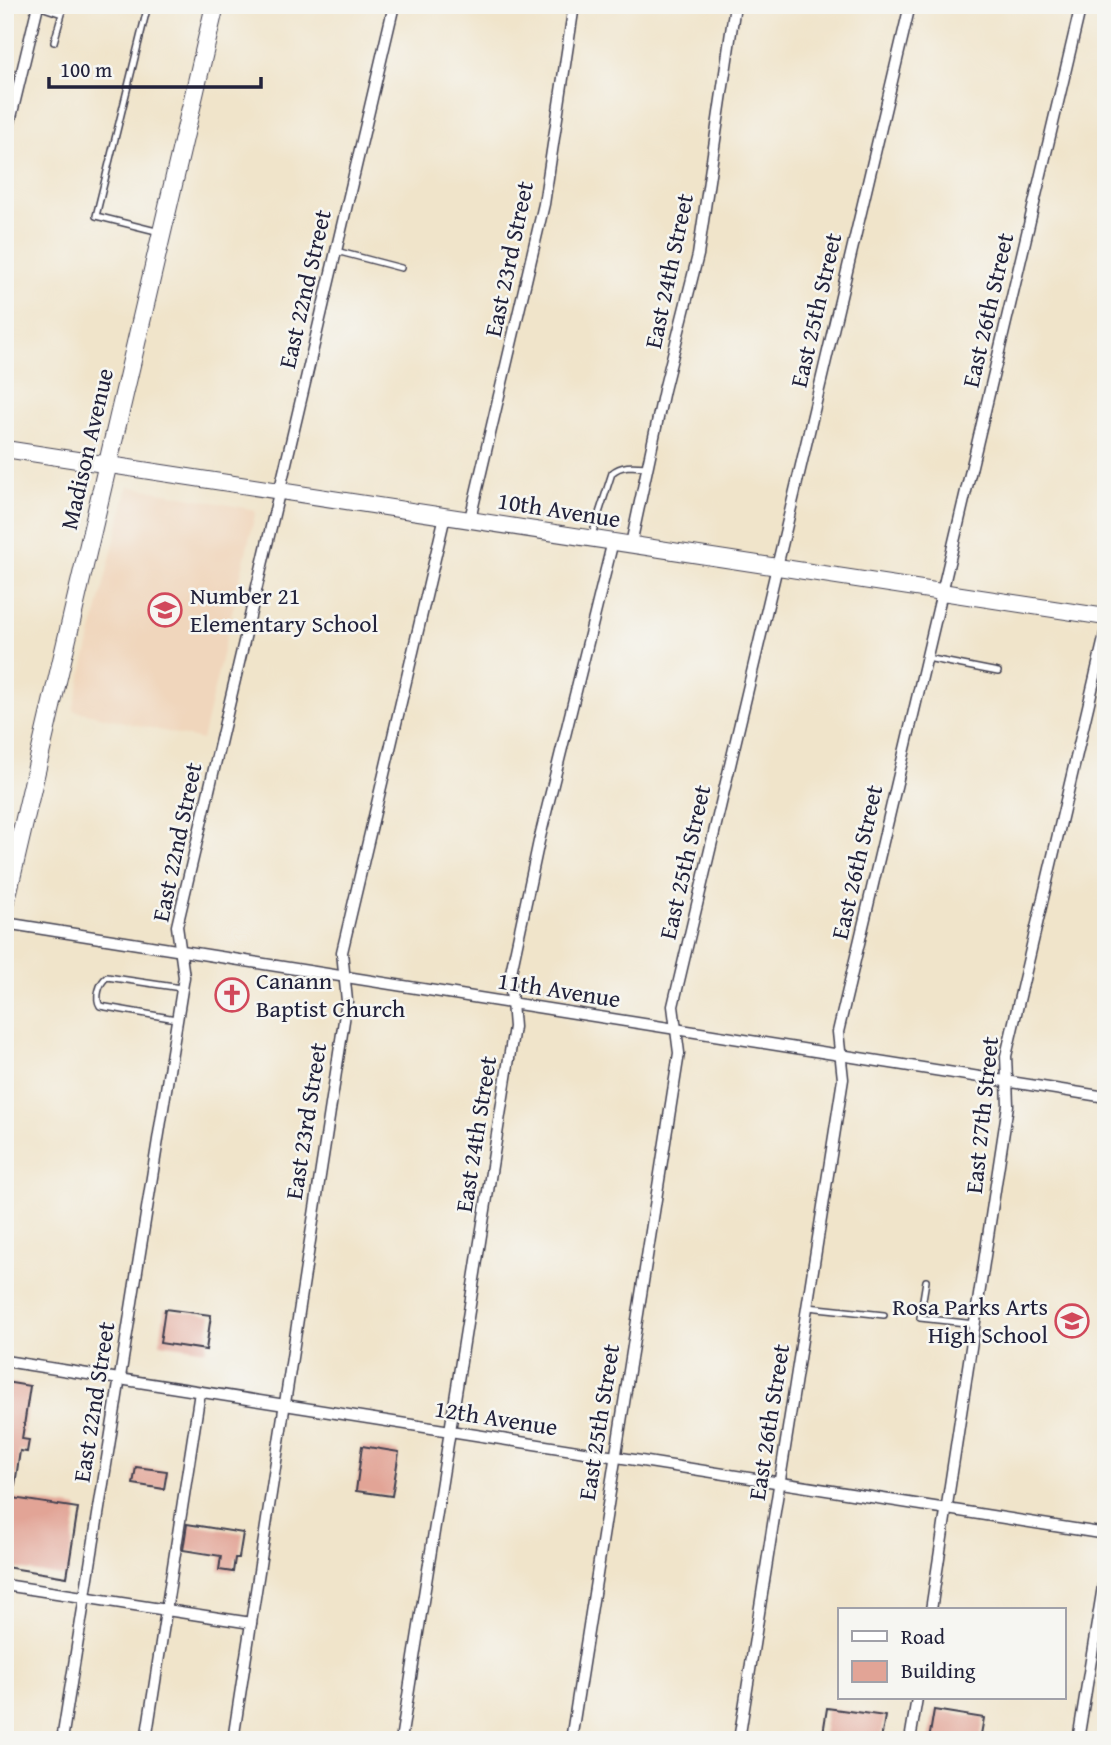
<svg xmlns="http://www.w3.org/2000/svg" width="1111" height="1745" font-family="'Gentium Book Plus',serif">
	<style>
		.built { fill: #f0d6bc }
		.building { fill: #e2a496 }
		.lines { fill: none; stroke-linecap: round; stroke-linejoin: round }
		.lane-casing { stroke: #413f50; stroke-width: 8 }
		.street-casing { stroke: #413f50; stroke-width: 13 }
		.secondary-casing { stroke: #413f50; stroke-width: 18 }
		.primary-casing { stroke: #413f50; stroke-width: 20 }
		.lane { stroke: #fff; stroke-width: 5 }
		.street { stroke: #fff; stroke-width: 10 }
		.secondary { stroke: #fff; stroke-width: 16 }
		.primary { stroke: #fff; stroke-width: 18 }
		.labels { text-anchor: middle; stroke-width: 5; stroke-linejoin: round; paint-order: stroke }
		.street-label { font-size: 24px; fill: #22223b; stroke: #f6f6f2 }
		.poi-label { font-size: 24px; fill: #22223b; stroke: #f6f6f2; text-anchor: start }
	</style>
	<rect width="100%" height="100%" fill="#f6f6f2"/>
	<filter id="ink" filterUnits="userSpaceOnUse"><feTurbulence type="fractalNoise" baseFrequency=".0143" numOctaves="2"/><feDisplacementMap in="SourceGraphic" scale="14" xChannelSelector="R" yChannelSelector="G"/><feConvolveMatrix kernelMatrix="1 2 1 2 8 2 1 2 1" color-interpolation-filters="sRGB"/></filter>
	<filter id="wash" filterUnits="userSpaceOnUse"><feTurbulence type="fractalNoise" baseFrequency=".00686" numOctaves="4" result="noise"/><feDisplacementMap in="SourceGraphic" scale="28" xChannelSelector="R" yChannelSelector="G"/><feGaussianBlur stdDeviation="1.57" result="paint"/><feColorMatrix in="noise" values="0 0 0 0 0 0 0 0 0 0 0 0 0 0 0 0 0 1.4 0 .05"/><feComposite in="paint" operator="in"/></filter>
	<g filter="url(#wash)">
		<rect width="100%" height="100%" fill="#f0e4ca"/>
		<path class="built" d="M128,486l128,24 -54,230 -129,-30z"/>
		<g id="blocks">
			<g class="building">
				<path d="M165,1309l46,6 -5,35 -46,-7z"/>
				<path d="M5,1382l25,4 -8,53 7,1 -2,12 -7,-1 -7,47 65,10 -11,69 -62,-10z"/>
				<path d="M362,1446l37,6 -7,44 -36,-5z"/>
				<path d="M136,1467l31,4 -3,18 -31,-5z"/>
				<path d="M187,1524l56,9 -4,25h-4l-2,14 -14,-2 2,-14 -38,-6z"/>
				<path d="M827,1708l58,8 -4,24h-59z"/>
				<path d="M934,1710l50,8 -4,22h-51z"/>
			</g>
		</g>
	</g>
	<g filter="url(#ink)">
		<use href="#blocks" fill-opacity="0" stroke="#413f50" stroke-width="2"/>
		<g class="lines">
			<defs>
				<g id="lane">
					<path d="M148,5l-52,211 64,16"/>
					<path d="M191,5l21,5"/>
					<path d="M38,6l24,8 -8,28"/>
					<path d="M336,251l65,17"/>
					<path d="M592,535l20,-62c10,-9 23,-7 35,-6"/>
					<path d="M927,658l71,14"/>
					<path d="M176,1019l-76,-13c-5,-8 -1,-23 7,-29l74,11"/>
					<path d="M926,1281l-6,37 55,6"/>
					<path d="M808,1307l76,8"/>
				</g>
				<g id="street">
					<path d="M5,142l33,-137"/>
					<path d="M470,519l74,-315 30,-199"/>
					<path d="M631,544l33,-154 34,-135 37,-250"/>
					<path d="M5,923l1101,174"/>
					<path d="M5,1361l1101,173"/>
					<path d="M5,1585l246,38"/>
					<path d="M931,1610l77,-505 -2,-49 100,-426"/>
					<path d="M62,1740l122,-763 -7,-51 217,-921"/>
					<path d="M146,1740l54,-348"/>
					<path d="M233,1740l114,-739 -5,-49 103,-436"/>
					<path d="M401,1740l113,-713 -4,-50 29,-136 74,-300"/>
					<path d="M571,1740l108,-687 -6,-47 237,-1001"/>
					<path d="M739,1740l104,-661 -5,-47 243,-1027"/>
					<path d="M910,1740l7,-42"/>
					<path d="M1078,1740l28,-172"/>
				</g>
				<path id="secondary" d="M5,449l1101,168"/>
				<path id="primary" d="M5,904l210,-899"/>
			</defs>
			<use href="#lane" class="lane-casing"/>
			<use href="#street" class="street-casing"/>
			<use href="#secondary" class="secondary-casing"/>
			<use href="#primary" class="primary-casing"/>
			<use href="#lane" class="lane"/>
			<use href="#street" class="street"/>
			<use href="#secondary" class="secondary"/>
			<use href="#primary" class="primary"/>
		</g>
	</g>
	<defs>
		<symbol id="school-ring" viewBox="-11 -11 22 22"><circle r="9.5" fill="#f6f6f2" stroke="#d1495b" stroke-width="1.5"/><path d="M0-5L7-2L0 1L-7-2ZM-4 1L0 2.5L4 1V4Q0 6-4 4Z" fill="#d1495b"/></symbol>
		<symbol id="church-ring" viewBox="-11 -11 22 22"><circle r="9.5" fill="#f6f6f2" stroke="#d1495b" stroke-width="1.5"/><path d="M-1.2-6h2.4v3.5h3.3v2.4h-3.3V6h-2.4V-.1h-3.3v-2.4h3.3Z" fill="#d1495b"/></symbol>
	</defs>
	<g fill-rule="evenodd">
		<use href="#school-ring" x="146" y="591" width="38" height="38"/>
		<use href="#church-ring" x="213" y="976" width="38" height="38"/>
		<use href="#school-ring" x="1053" y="1302" width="38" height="38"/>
	</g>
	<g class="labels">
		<g class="street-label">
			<text transform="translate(509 259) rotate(-78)" y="8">East 23rd Street</text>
			<text transform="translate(669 271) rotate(-78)" y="8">East 24th Street</text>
			<text transform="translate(305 289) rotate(-77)" y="8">East 22nd Street</text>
			<text transform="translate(816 310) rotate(-77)" y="8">East 25th Street</text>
			<text transform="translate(988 310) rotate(-77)" y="8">East 26th Street</text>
			<text transform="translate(87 449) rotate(-77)" y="8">Madison Avenue</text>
			<text transform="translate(559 510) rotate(9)" y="8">10th Avenue</text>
			<text transform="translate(177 842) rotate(-78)" y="8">East 22nd Street</text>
			<text transform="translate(685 862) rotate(-77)" y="8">East 25th Street</text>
			<text transform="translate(857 862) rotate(-77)" y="8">East 26th Street</text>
			<text transform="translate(559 990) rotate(9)" y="8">11th Avenue</text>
			<text transform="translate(982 1115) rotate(-84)" y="8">East 27th Street</text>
			<text transform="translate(306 1121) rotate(-81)" y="8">East 23rd Street</text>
			<text transform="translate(476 1134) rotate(-81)" y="8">East 24th Street</text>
			<text transform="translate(94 1402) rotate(-81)" y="8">East 22nd Street</text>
			<text transform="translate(496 1418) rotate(9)" y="8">12th Avenue</text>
			<text transform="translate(599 1422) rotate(-81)" y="8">East 25th Street</text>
			<text transform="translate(769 1422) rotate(-81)" y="8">East 26th Street</text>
		</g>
		<g class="poi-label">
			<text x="190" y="604">Number 21<tspan x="190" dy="28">Elementary School</tspan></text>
			<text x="256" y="989">Canann<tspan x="256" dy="28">Baptist Church</tspan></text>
			<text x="1048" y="1315" text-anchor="end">Rosa Parks Arts<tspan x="1048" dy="28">High School</tspan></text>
		</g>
	</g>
	<rect width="1111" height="1745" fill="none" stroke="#f6f6f2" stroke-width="28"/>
	<rect x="838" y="1608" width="228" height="91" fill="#f6f6f2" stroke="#a1a1a9" stroke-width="2"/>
	<rect x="852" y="1631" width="35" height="10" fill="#ffffff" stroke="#a1a1a9" stroke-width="2"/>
	<text x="901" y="1644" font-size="21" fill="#22223b">Road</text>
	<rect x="852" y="1661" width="35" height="21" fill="#e2a496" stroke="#a1a1a9" stroke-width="2"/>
	<text x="901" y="1678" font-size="21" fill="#22223b">Building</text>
	<path d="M49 77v10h212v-10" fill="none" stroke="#22223b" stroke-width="3.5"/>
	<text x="60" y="77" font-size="21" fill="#22223b" stroke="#f6f6f2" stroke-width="5" paint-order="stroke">100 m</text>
</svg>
